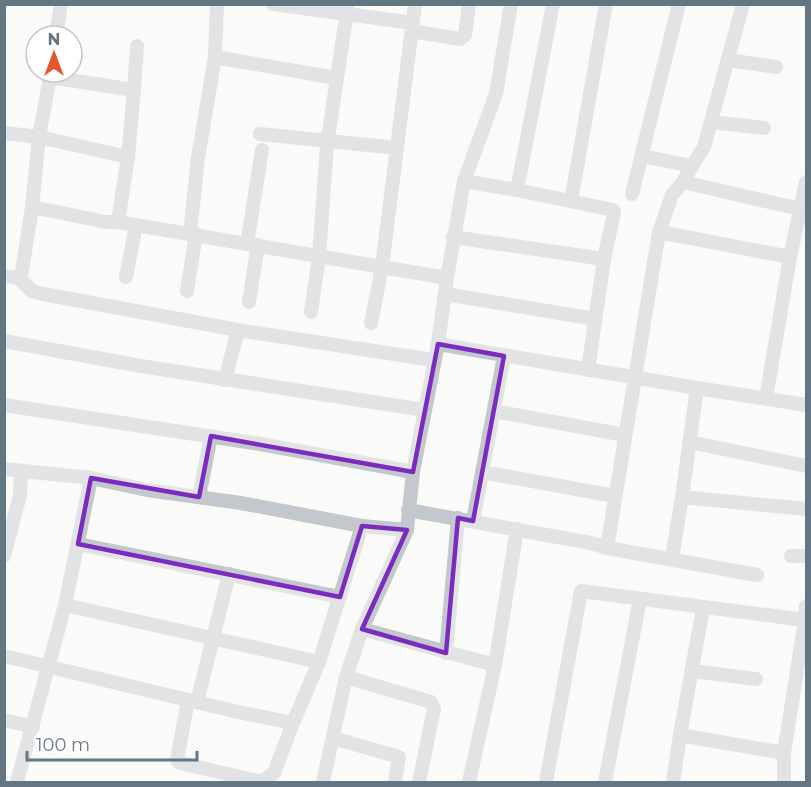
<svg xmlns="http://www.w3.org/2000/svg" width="811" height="787" font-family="Montserrat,sans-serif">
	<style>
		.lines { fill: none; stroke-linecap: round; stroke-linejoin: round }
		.minor { stroke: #c3c8cc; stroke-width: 14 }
		.marked { fill: none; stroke: #7b2cbf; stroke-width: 4.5; stroke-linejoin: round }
	</style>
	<rect width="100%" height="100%" fill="#fafaf8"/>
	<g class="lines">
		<g class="minor">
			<path d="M273,4l140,19"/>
			<path d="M412,31l48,8 5,-4 4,-31"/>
			<path d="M56,36l5,-32"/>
			<path d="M215,57l121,21"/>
			<path d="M728,60l48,7"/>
			<path d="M50,77l84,13 -6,67"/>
			<path d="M134,90l3,-44"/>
			<path d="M711,122l53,6"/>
			<path d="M4,133l35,4 89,20 -10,65 329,56 -9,66 -25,128 -6,58 -45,99 -16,48 -23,105"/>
			<path d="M260,134l137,14"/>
			<path d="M642,156l50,10 12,-19 39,-143"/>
			<path d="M692,166l-9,16 -11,13 -13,37 131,25 16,-75"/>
			<path d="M464,181l53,9 36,-186"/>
			<path d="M683,182l117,27"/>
			<path d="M517,190l96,20 1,3 -10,46"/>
			<path d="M632,194l47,-190"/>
			<path d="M571,201l35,-197"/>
			<path d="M32,207l74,15h12"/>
			<path d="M190,233l8,-75 17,-101 2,-53"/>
			<path d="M453,237l151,22 -16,111"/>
			<path d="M247,244l15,-94"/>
			<path d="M4,276l15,2 3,-7 10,-64 7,-70 12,-65"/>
			<path d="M126,277l10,-52"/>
			<path d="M19,278l13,13 11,3 195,36 195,30"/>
			<path d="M447,278l17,-97 32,-87 15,-90"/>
			<path d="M187,291l9,-57"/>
			<path d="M445,294l150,25"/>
			<path d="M249,302l9,-57"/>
			<path d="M311,312l8,-56 8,-111 21,-141"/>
			<path d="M371,323l11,-56 33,-263"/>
			<path d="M4,341l137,25 283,44"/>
			<path d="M438,344l259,44"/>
			<path d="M225,380l13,-50"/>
			<path d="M766,398l24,-141"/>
			<path d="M4,405l256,39 153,28"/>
			<path d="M806,405l-109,-17 -15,109 124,12"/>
			<path d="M494,411l131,24"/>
			<path d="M690,442l116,24"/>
			<path d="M4,469l87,9"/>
			<path d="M482,472l133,24"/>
			<path d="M199,497l12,-61"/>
			<path d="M408,510l183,33 16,5 150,27"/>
			<path d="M473,521l31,-165"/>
			<path d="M78,544l262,53"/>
			<path d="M607,548l52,-316"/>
			<path d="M4,556l16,-61 1,-24"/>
			<path d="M791,556h15"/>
			<path d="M672,558l10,-61"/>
			<path d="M65,605l254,57"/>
			<path d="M703,608l-23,127 104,18 21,-133"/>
			<path d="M362,629l133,36 -26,117"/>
			<path d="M446,653l12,-135"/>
			<path d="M4,656l234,56 55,11"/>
			<path d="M495,665l22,-136"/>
			<path d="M692,671l64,8"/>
			<path d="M346,677l85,25 3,7 -15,73"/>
			<path d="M188,700l-11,60 3,3 82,19"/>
			<path d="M197,702l32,-128"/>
			<path d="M4,720l29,7"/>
			<path d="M333,738l66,19 -4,25"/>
			<path d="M784,753v29"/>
			<path d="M17,782l48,-177 26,-127 56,12 94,13 121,23 45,4"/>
			<path d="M261,782l13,-9 19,-50 26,-61 43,-136"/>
			<path d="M546,782l35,-191 224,29 1,-14"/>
			<path d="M605,782l35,-183"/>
			<path d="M673,782l7,-47"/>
		</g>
	</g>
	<path d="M0 0H811V787H0ZM438,344l66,12 -31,165 -15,-3 -12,135 -84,-24 45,-99 -45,-4 -22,71 -262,-53 13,-66 108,19 12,-61 202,36z" fill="#fafaf8" fill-opacity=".55" fill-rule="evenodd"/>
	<path class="marked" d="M438,344l66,12 -31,165 -15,-3 -12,135 -84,-24 45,-99 -45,-4 -22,71 -262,-53 13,-66 108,19 12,-61 202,36z"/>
	<rect width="811" height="787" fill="none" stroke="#657683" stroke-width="12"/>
	<g transform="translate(54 54)"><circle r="28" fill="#ffffff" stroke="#c1c8cd" stroke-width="1.5"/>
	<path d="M0-4.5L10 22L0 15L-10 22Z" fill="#e4572e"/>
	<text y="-9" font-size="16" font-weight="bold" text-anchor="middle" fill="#657683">N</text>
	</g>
	<path d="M27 751v9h170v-9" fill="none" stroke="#657683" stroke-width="3"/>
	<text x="36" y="751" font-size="18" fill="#657683" stroke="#ffffff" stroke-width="4.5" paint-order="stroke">100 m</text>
</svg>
